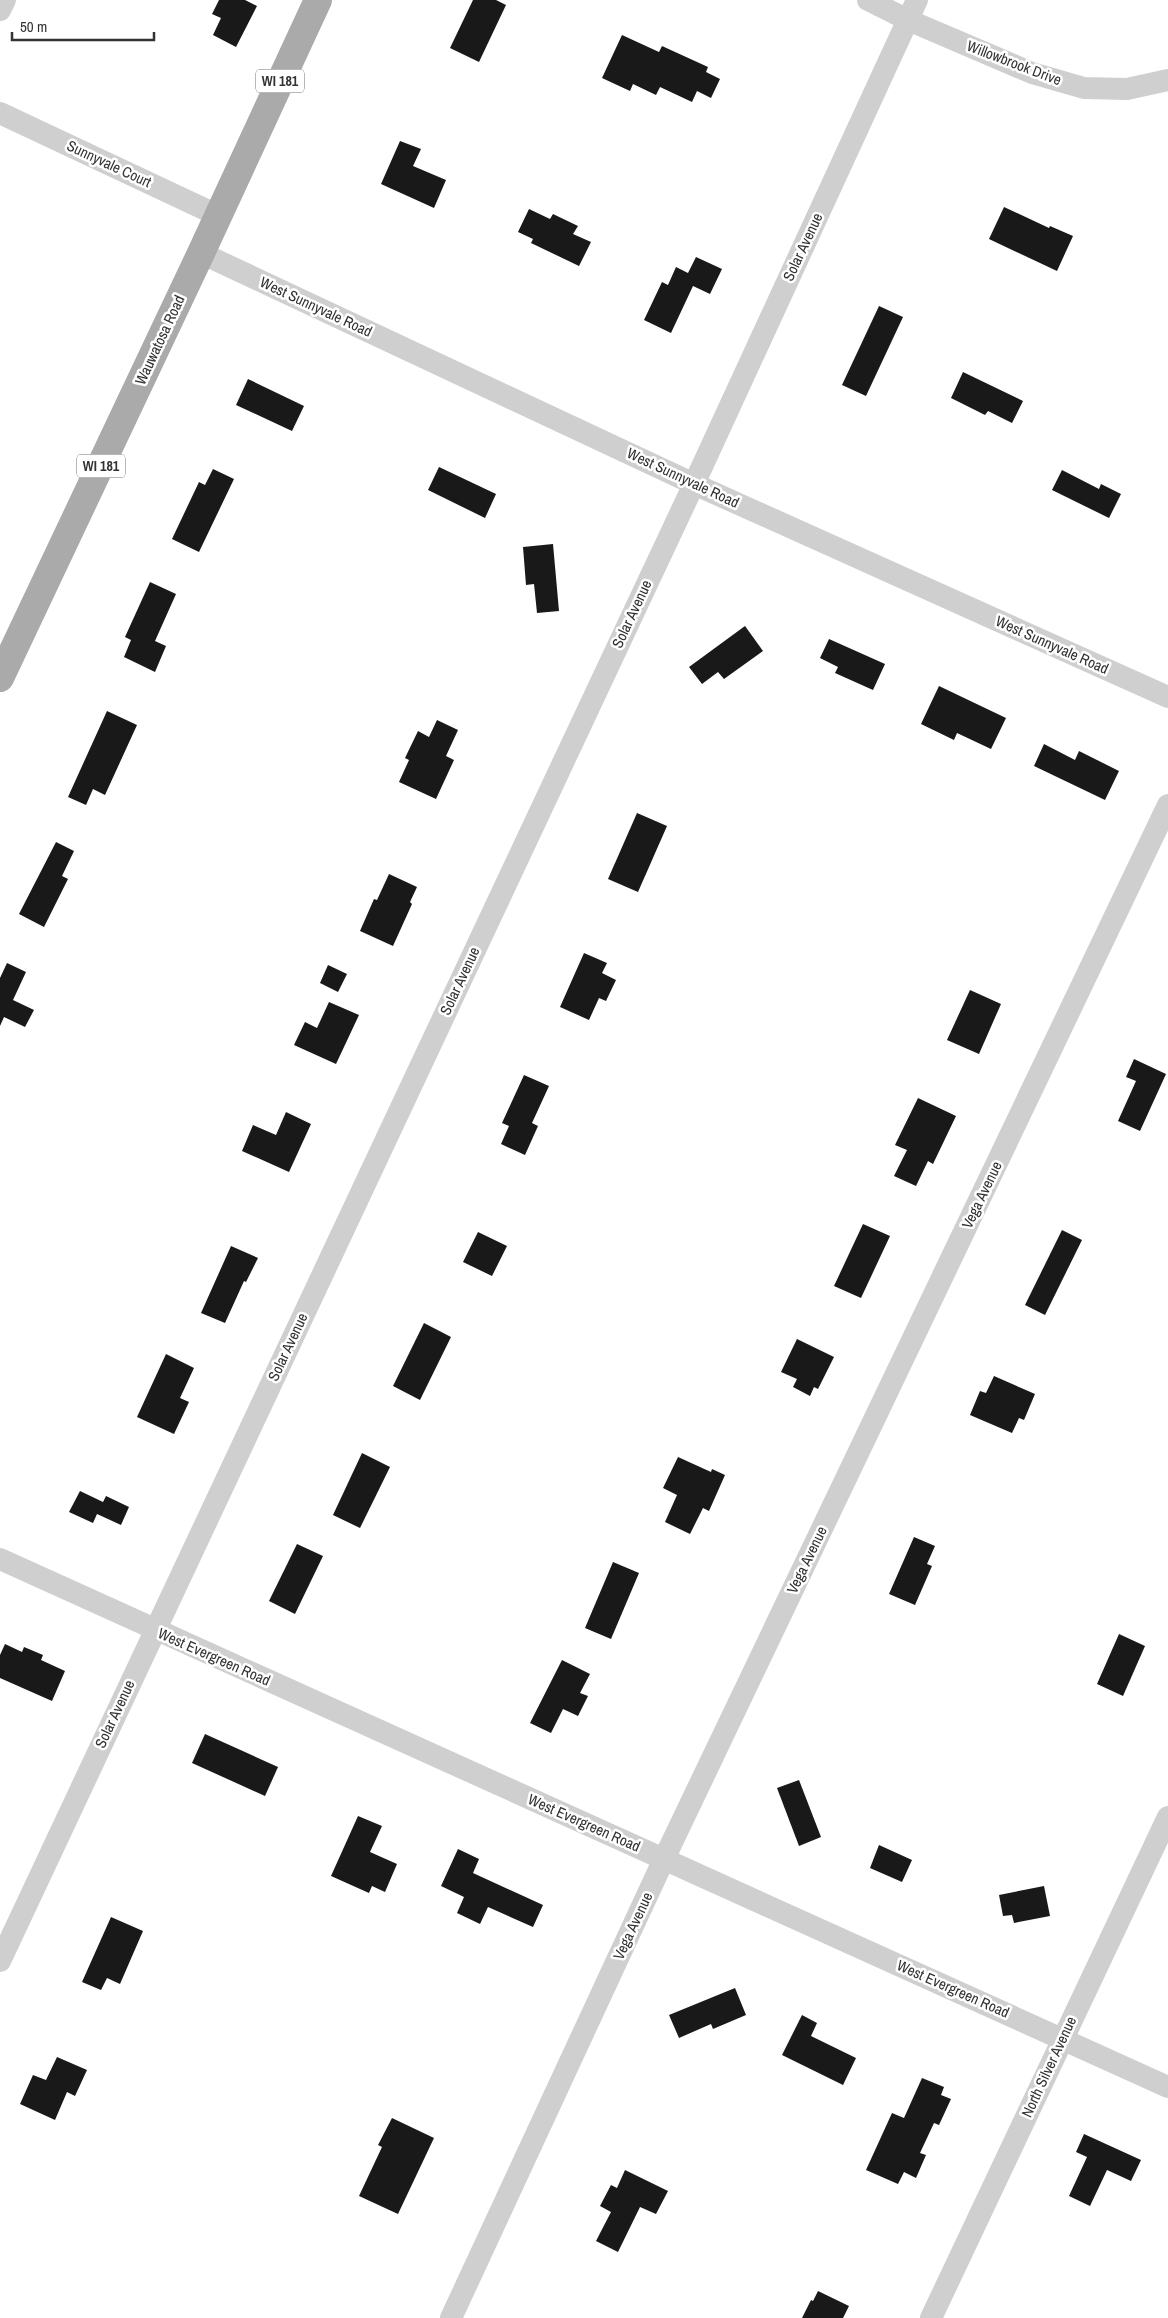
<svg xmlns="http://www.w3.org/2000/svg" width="1168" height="2318" font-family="'Archivo Narrow',sans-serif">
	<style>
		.building { fill: #191919 }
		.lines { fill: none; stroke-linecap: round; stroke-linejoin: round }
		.minor { stroke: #cfcfcf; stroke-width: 22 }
		.primary { stroke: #aaa; stroke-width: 28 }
		.labels { text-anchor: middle; stroke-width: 5; stroke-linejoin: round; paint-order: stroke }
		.shield { fill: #fff; stroke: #707070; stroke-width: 1 }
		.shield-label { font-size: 14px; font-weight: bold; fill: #323232 }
		.street-label { font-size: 15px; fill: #323232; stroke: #fff }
	</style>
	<rect width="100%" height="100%" fill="#fff"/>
	<g class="building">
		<path d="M219,0h26l12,6 -21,41 -23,-12 8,-17 -9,-4z"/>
		<path d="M473,0h23l10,5 -27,57 -29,-14z"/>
		<path d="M622,35l37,17 3,-6 46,21 -2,5 14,7 -9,19 -14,-7 -5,11 -32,-15 -4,8 -23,-11 -3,7 -28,-13z"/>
		<path d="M400,141l21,8 -8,17 33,14 -12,28 -53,-24z"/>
		<path d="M1004,207l45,21 1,-2 23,10 -16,35 -68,-32z"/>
		<path d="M529,209l21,10 3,-5 25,12 -5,8 18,8 -12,24 -48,-23 2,-4 -15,-7z"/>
		<path d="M696,257l26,12 -12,25 -17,-8 -22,47 -27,-13 18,-38 6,3 8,-18 12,6z"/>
		<path d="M879,306l24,11 -37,79 -24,-11z"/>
		<path d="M963,372l60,29 -11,22 -24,-12 -3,4 -34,-17z"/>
		<path d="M248,379l56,27 -12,25 -56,-26z"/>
		<path d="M439,467l57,27 -11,24 -57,-28z"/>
		<path d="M213,469l21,10 -35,73 -27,-13 27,-57 6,3z"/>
		<path d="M1062,470l37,19 2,-5 20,10 -12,24 -57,-28z"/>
		<path d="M553,544l6,67 -22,2 -3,-29 -8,1 -3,-38z"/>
		<path d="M150,582l26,12 -21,47 11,5 -11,26 -31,-15 7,-17 -6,-3z"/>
		<path d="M745,626l18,25 -39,28 -6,-7 -16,12 -13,-17z"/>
		<path d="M829,639l56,25 -12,26 -38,-17 3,-6 -18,-9z"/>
		<path d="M939,686l67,32 -15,31 -34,-16 -3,7 -33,-16z"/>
		<path d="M107,711l30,14 -32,70 -12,-6 -7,16 -18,-8z"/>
		<path d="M437,720l21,10 -12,26 8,4 -18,39 -37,-17 10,-22 -4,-2 13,-27 11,6z"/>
		<path d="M1044,744l31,16 4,-9 40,20 -14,29 -71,-34z"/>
		<path d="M637,813l30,13 -29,66 -30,-13z"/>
		<path d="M56,842l18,9 -12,25 6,3 -24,48 -25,-13z"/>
		<path d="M389,874l28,13 -7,15 2,2 -19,42 -33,-15 14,-32 3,1z"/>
		<path d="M584,953l23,10 -5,10 14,7 -10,21 -7,-3 -10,22 -29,-13z"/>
		<path d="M7,963l19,9 -13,28 21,10 -9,17 -21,-10 -4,9v-48z"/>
		<path d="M328,965l19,9 -9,18 -18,-9z"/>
		<path d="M970,990l31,14 -22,50 -32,-14z"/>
		<path d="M329,1002l30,13 -23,49 -42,-19 11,-23 12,6z"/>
		<path d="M1134,1059l32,15 -26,57 -22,-10 18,-40 -10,-4z"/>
		<path d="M524,1075l25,11 -17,37 6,3 -13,29 -24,-11 8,-18 -7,-3z"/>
		<path d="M918,1098l38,18 -23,48 -5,-3 -12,25 -22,-10 13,-26 -12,-5z"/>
		<path d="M286,1112l25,12 -22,48 -47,-21 11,-26 23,10z"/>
		<path d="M863,1224l27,12 -29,62 -27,-12z"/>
		<path d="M1062,1230l20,10 -37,75 -20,-10z"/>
		<path d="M478,1232l29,14 -15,30 -29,-14z"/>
		<path d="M231,1246l27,12 -12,24 -2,-1 -19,42 -24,-10z"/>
		<path d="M424,1323l27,14 -31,63 -27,-14z"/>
		<path d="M797,1339l37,18 -16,32 -4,-2 -4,9 -17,-9 4,-8 -16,-7z"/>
		<path d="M166,1354l28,14 -14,30 9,4 -15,32 -37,-17z"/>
		<path d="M994,1376l41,18 -11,26 -5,-2 -7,15 -42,-18 10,-24 6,2z"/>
		<path d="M362,1453l28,14 -30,61 -27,-13z"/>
		<path d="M678,1457l33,15 1,-3 13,6 -16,36 -6,-3 -13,26 -25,-12 12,-27 -14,-7z"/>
		<path d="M80,1491l23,11 3,-6 23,11 -8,18 -24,-11 -4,9 -24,-11z"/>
		<path d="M914,1537l21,9 -8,18 5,2 -17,39 -26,-11z"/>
		<path d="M297,1544l26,12 -28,58 -26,-13z"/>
		<path d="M613,1562l26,11 -28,66 -26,-11z"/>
		<path d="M1119,1634l26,12 -22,50 -26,-12z"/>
		<path d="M5,1644l17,8 2,-5 19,8 -2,5 24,11 -13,30 -52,-23v-23z"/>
		<path d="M562,1660l28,14 -10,19 8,3 -10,20 -15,-7 -12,24 -21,-10z"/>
		<path d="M205,1734l73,33 -13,29 -73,-33z"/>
		<path d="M799,1780l22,57 -22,9 -22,-58z"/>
		<path d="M358,1816l24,10 -12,26 27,12 -12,28 -13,-6 -3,7 -38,-17z"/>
		<path d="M879,1845l33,15 -10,22 -32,-14z"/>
		<path d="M458,1849l21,10 -6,14 70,32 -10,22 -45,-20 -8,17 -23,-11 7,-16 -23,-11z"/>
		<path d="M1044,1886l6,30 -36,7 -2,-8 -9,1 -4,-21z"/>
		<path d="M111,1917l32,14 -23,53 -13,-6 -6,12 -19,-8z"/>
		<path d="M735,1988l11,27 -33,14 -2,-5 -32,14 -10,-23z"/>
		<path d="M802,2015l15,8 -6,13 45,22 -13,27 -61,-30z"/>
		<path d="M57,2057l30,13 -12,26 -8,-4 -12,28 -35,-16 13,-29 13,5z"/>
		<path d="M922,2078l22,9 -3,8 10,4 -12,26 -5,-2 -14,30 6,2 -10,23 -12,-6 -6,12 -32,-14 26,-57 12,5z"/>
		<path d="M392,2118l42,20 -36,76 -39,-18 23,-49 -4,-2z"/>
		<path d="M1084,2134l57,26 -10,21 -24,-11 -17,36 -21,-10 18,-39 -11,-5z"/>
		<path d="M625,2170l43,21 -12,23 -16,-7 -22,45 -22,-11 15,-29 -11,-6 11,-21 6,3z"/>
		<path d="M818,2291l31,15 -6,12h-41l9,-18 2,1z"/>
	</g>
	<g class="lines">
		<g class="minor">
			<path d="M868,0l40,20 124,53 52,15 43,1 41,-9"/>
			<path d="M0,10l5,-10"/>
			<path d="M0,113l217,102"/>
			<path d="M201,253l493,231 474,213"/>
			<path d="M0,1559l1168,528"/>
			<path d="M0,1961l694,-1477 223,-484"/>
			<path d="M451,2318l213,-459 504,-1054"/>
			<path d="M931,2318l237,-501"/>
		</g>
		<path class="primary" d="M0,678l201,-425 117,-253"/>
	</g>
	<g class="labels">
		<g class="shield">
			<rect x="256" y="69.5" width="48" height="23" rx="4"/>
			<rect x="77" y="454.5" width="48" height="23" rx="4"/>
		</g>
		<g class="shield-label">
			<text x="280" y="86">WI 181</text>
			<text x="101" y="471">WI 181</text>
		</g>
		<g class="street-label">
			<text transform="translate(1014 63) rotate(21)" y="5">Willowbrook Drive</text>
			<text transform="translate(109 164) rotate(25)" y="5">Sunnyvale Court</text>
			<text transform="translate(803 247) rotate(-65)" y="5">Solar Avenue</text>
			<text transform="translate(316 307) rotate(25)" y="5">West Sunnyvale Road</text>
			<text transform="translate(160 340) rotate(-65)" y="5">Wauwatosa Road</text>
			<text transform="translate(683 478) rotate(25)" y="5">West Sunnyvale Road</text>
			<text transform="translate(632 614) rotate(-65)" y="5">Solar Avenue</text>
			<text transform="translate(1052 645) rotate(24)" y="5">West Sunnyvale Road</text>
			<text transform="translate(460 981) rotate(-65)" y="5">Solar Avenue</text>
			<text transform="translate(982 1195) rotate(-64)" y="5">Vega Avenue</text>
			<text transform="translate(288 1347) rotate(-65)" y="5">Solar Avenue</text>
			<text transform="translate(807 1560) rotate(-64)" y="5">Vega Avenue</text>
			<text transform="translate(214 1657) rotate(24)" y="5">West Evergreen Road</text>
			<text transform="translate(115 1714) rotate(-65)" y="5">Solar Avenue</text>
			<text transform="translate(584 1823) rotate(24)" y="5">West Evergreen Road</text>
			<text transform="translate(633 1926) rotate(-65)" y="5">Vega Avenue</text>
			<text transform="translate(953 1989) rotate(24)" y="5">West Evergreen Road</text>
			<text transform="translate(1049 2067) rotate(-65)" y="5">North Silver Avenue</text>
		</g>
	</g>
	<path d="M12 32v8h142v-8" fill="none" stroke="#323232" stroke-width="2.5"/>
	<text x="20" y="32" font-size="15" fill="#323232" stroke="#ffffff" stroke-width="4" paint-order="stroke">50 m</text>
</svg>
